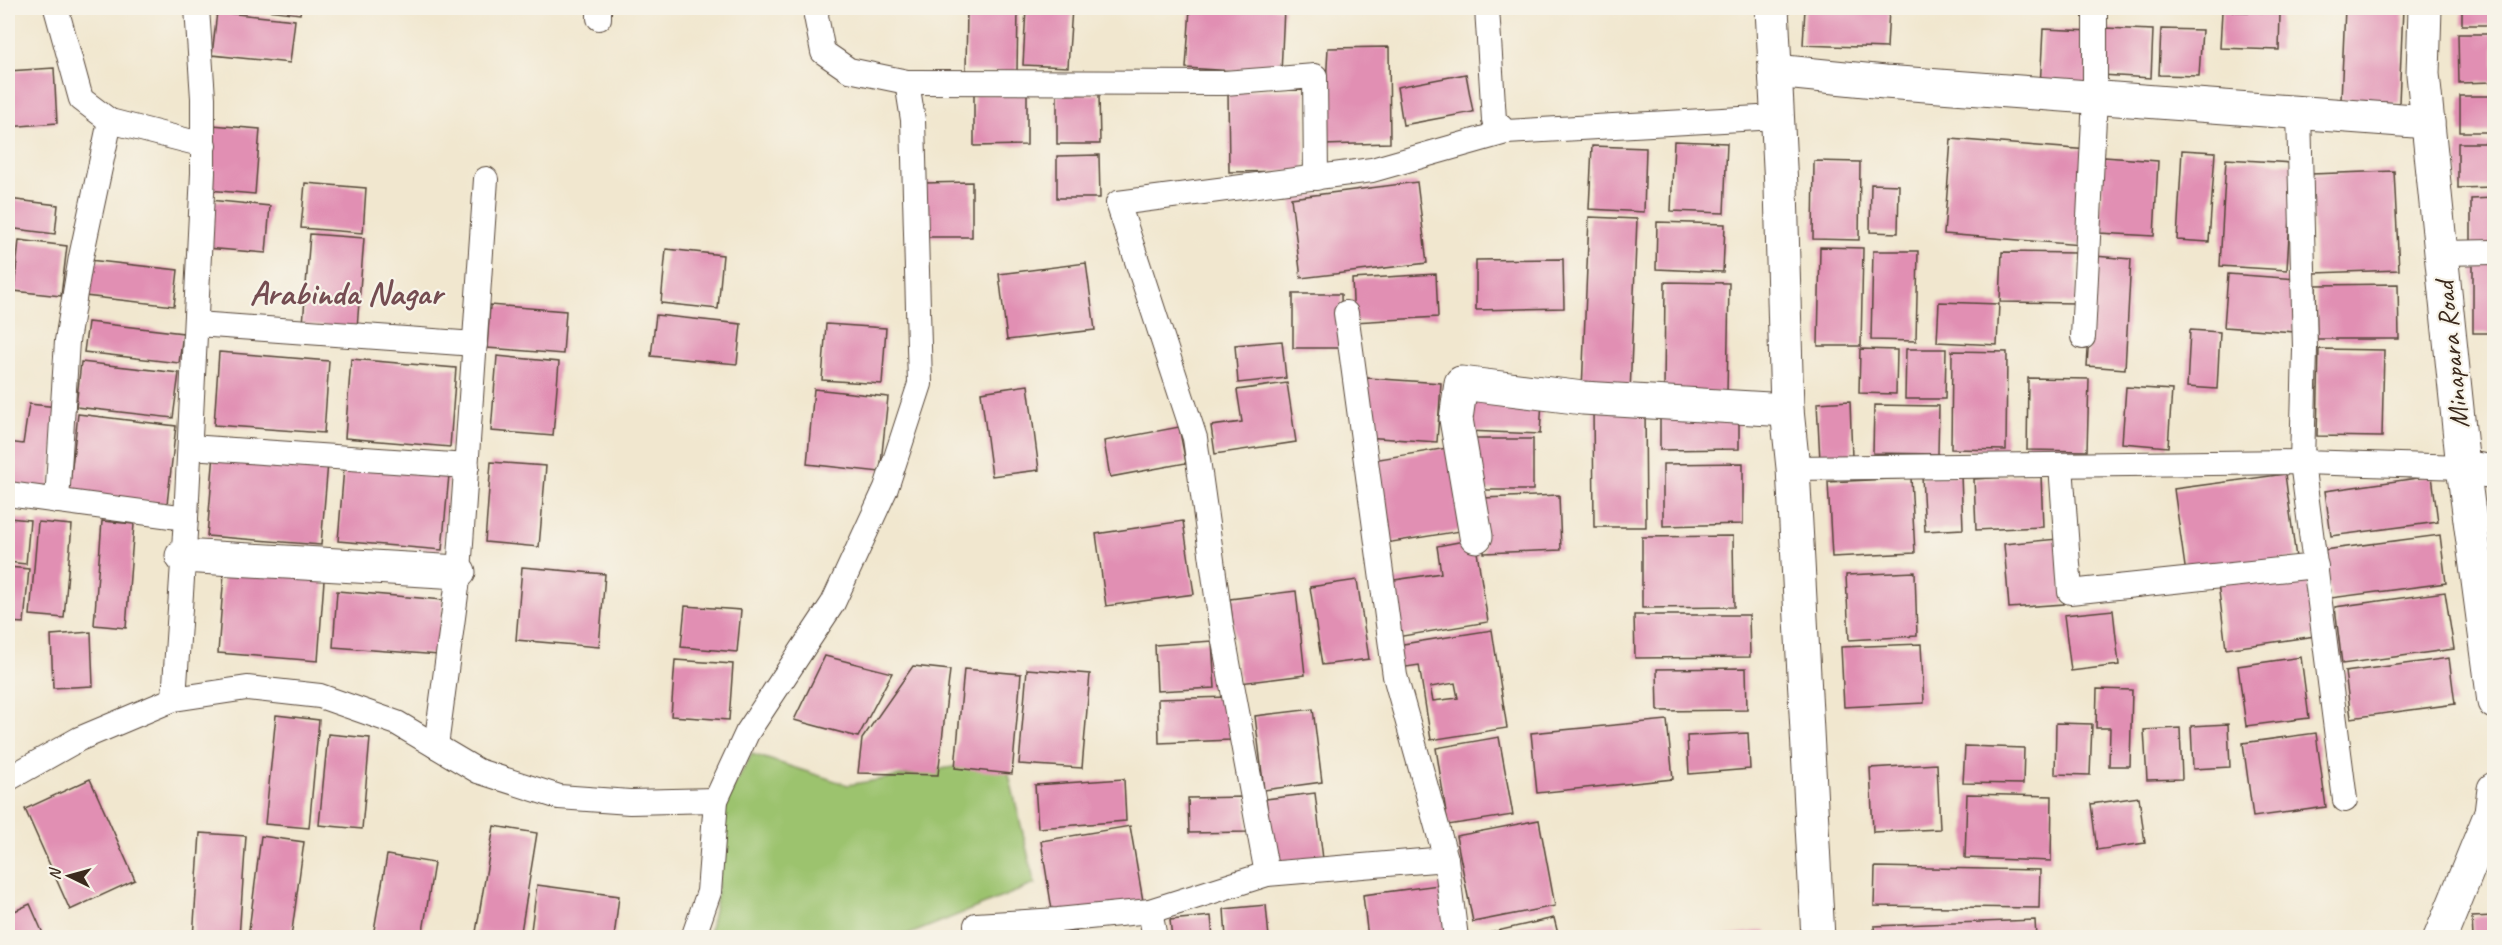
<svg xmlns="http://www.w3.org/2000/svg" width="2502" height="945" font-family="Caveat,sans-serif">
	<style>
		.green { fill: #9cc36e; stroke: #6c7646; stroke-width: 1.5 }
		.building { fill: #e18fb3; fill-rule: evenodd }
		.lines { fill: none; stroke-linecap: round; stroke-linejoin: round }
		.lane-casing { stroke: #564639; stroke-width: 26 }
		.street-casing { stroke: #564639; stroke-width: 35 }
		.lane { stroke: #fff; stroke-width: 24 }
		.street { stroke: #fff; stroke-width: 33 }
		.labels { text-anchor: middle; stroke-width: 4.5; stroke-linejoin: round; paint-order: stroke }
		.street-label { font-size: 28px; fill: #3b2a1e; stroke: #f7f3e8 }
		.district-label { font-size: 34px; font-weight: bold; fill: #754d52; stroke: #f7f3e8 }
	</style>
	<rect width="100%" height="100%" fill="#f7f3e8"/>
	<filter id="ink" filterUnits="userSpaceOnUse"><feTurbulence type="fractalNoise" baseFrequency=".0167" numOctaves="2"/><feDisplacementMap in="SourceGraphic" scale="12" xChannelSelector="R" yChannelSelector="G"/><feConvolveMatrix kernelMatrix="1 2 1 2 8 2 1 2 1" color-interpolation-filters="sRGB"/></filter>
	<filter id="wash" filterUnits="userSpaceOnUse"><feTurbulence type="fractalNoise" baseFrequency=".008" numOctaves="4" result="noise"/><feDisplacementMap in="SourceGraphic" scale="24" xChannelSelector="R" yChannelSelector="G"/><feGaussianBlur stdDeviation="1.35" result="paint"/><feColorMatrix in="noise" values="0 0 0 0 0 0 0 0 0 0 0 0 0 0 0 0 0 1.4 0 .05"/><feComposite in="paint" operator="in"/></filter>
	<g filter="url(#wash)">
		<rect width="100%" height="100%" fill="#f1e7cf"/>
		<path class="green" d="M752,754l96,31 157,-27 30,126 -125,50 -28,4h-174l9,-43 6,-89z"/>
		<g id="blocks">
			<g class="building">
				<path d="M250,8h51l-1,6z"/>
				<path d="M967,8h51l-1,64 -51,-1z"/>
				<path d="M1026,8h46l-4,59 -45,-2z"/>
				<path d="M1190,8h94l-3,66 -95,-6z"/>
				<path d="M1805,8h84l-2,40 -84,-3z"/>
				<path d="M2345,8h58l-4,95 -58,-3z"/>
				<rect x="2462" y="8" width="32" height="17"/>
				<path d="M2222,11l58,2 -1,37 -59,-2z"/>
				<path d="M217,12l78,8 -5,43 -78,-8z"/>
				<path d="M2104,28l49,2 -2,48 -49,-3z"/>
				<path d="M2043,29l49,2 -3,60 -49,-3z"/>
				<path d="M2161,29l41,1 -3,46 -40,-1z"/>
				<path d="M2458,34h36v48l-35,1z"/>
				<path d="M1389,47l1,96 -67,2 5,-97z"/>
				<path d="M54,68l3,55 -49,4v-56z"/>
				<path d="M1466,74l7,38 -70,13 -6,-38z"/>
				<path d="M1304,90v81l-75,1 -1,-81z"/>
				<path d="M1027,93v52l-53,1v-52z"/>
				<path d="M1099,94l1,50h-43v-49z"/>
				<rect x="2460" y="96" width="34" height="36"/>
				<path d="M212,125l48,4 -5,65 -47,-4z"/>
				<path d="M1951,139l138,11 -8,95 -137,-11z"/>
				<path d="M1674,141l53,2 -3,70 -53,-2z"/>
				<path d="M2458,143h36v44l-36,1z"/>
				<path d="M1592,146l54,2 -2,64 -55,-3z"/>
				<path d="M2182,150l33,2 -6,90 -32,-2z"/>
				<path d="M1099,155l1,43h-43v-42z"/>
				<path d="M2104,157l54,4 -4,75 -55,-3z"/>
				<path d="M2226,159l67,4 -6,107 -67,-4z"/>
				<path d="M1814,161l46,1 -1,78 -46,-1z"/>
				<path d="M2394,171l5,99 -84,3 -4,-99z"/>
				<path d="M972,182v55h-48l-1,-54z"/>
				<path d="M1417,182l10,81 -126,15 -10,-80z"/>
				<path d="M305,183l61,5 -3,45 -62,-5z"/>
				<path d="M1871,184l28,1 -1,48 -28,-1z"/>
				<path d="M2494,198v50h-23v-49z"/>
				<path d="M8,199l50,6 -3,29 -47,-6z"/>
				<path d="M209,200l61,6 -4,47 -60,-5z"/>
				<path d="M1589,217l48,2 -7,174 -48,-2z"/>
				<path d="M1657,222l68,2 -2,48 -67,-3z"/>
				<path d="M310,234l54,4 -7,90 -54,-4z"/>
				<path d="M19,240l48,6 -6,50 -47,-5z"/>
				<path d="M1820,247l43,1 -2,98h-43z"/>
				<path d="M666,249l57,6 -5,54 -57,-6z"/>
				<path d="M1873,251h45l-2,90 -45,-1z"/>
				<path d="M2002,252l75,1 -1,50 -76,-1z"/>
				<rect x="2473" y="255" width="21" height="78"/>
				<path d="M2094,256l37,3 -6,110 -38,-3z"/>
				<path d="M1563,259l1,49 -88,2v-50z"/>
				<path d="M89,260l89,10 -4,36 -89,-10z"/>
				<path d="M1086,263l9,67 -88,10 -8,-66z"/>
				<path d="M1436,274l2,43 -84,5 -2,-43z"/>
				<path d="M2228,274l70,5 -3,53 -71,-5z"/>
				<path d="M1665,282l64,1 -2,110 -63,-1z"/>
				<path d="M2398,284l1,55h-82l-1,-54z"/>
				<path d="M1293,294h48l1,54h-49z"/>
				<path d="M1939,302l60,2 -2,41 -60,-3z"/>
				<path d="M490,305l76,6 -3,43 -76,-6z"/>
				<path d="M656,315l85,9 -4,40 -86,-8z"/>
				<path d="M88,322l95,11 -4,30 -95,-11z"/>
				<path d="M826,324l60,4 -4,56 -60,-4z"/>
				<path d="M2190,330l30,2 -3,57 -30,-2z"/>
				<path d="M1282,341l4,37 -48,5 -3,-38z"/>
				<path d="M1860,349l37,1 -1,44 -37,-1z"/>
				<path d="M1906,349h40l-1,50h-40z"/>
				<path d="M2319,349l65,1 -2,87 -65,-1z"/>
				<path d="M1952,351l55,1 -1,98 -55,-1z"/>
				<path d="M219,352l110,9 -5,72 -110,-8z"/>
				<path d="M497,356l62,6 -6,74 -62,-5z"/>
				<path d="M351,359l105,9 -6,79 -105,-9z"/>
				<path d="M81,362l98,11 -6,45 -97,-11z"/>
				<path d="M1367,378l74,5 -4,59 -73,-5z"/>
				<path d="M2028,378l61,1 -2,72 -60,-1z"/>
				<path d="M1287,383l9,59 -81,12 -4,-28 31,-4 -5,-32z"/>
				<path d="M1028,385l11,85 -47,6 -11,-84z"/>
				<path d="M2126,387l46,3 -4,57 -46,-4z"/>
				<path d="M814,389l74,8 -8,75 -73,-8z"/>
				<path d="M1470,398l72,2 -2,34 -72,-3z"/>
				<path d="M1850,401l2,57 -32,2 -3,-57z"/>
				<path d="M29,404l29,3 -9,82 -41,-5v-42l15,2z"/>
				<path d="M1874,405l65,1 -1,48 -65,-1z"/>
				<path d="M1593,406h52l1,121h-52z"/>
				<path d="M1660,410h79v39l-79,1z"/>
				<path d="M78,414l98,12 -9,78 -98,-11z"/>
				<path d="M1179,427l7,36 -76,14 -6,-36z"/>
				<rect x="1473" y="439" width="60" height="51"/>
				<path d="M1453,447l14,83 -81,13 -13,-83z"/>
				<path d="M214,454l114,9 -7,82 -114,-9z"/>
				<path d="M491,462l55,4 -7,81 -54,-5z"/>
				<path d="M1743,463v61l-80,2v-62z"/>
				<path d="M344,467l105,8 -7,75 -104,-9z"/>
				<path d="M2285,474l11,84 -110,16 -12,-85z"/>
				<path d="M1961,475l2,54 -38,2 -3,-54z"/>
				<path d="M2041,475l2,52 -67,3 -2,-51z"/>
				<path d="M2432,476l6,46 -107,14 -6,-45z"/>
				<path d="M1911,478l4,75 -83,4 -4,-75z"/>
				<path d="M1559,495l2,55 -77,3 -1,-55z"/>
				<path d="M8,518l22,2 -4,44 -18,-2z"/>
				<path d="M102,521l32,3 -8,104 -32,-3z"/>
				<path d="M1183,521l11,73 -88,12 -10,-72z"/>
				<path d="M38,522l34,3 -8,93 -34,-3z"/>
				<path d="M2440,535l6,48 -115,15 -7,-48z"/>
				<path d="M1733,536l1,71 -92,1v-71z"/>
				<path d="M1475,539l13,83 -91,15 -9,-56 53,-8 -4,-27z"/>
				<path d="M2058,539l6,65 -55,4 -5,-64z"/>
				<path d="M225,559l100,8 -7,94 -100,-8z"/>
				<path d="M8,567l21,2 -5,54 -16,-1z"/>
				<path d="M522,567l83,7 -6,73 -83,-7z"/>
				<path d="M2307,571l8,65 -89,13 -8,-66z"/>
				<path d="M1915,572l2,64 -68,4 -3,-65z"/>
				<path d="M1357,580l12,79 -47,6 -12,-78z"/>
				<path d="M337,591l106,9 -4,55 -106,-8z"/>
				<path d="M1296,591l9,84 -65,8 -10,-84z"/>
				<path d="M2445,592l9,57 -112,15 -7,-57z"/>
				<path d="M685,606l56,4 -4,42 -56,-5z"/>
				<path d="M2113,610l6,55 -48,6 -7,-56z"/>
				<path d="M1634,615h115l1,42 -115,1z"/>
				<path d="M1492,630l15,98 -76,12 -12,-75 -19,3 -3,-23zM1455,683l3,15 -25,3 -3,-14z"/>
				<path d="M91,632l2,54 -40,2 -2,-53z"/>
				<path d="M1212,641l3,47 -58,3 -2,-46z"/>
				<path d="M1921,644l3,59 -80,4 -3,-60z"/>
				<path d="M825,656l67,17 -34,64 -64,-17z"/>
				<path d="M2301,657l8,61 -63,8 -8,-60z"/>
				<path d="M2449,658l6,46 -104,14 -6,-46z"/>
				<path d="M675,660l58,4 -4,56 -58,-4z"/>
				<path d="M913,666l37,4 -12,105 -80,-2 4,-34z"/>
				<path d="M1746,668l1,42 -89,1 -1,-42z"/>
				<path d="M964,669l57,5 -9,100 -57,-6z"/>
				<path d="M1027,669l63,5 -8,94 -63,-4z"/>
				<path d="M2097,689l35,1 -2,76h-21l1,-38h-14z"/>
				<path d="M1229,697l2,43 -72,3 -1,-44z"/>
				<path d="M1313,709l9,73 -58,8 -9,-74z"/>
				<path d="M276,715l43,5 -10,108 -44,-4z"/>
				<path d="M1667,720l6,59 -136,14 -6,-60z"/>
				<path d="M2056,723l36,1 -2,51 -35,-1z"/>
				<path d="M2228,724l2,43 -37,2 -2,-43z"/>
				<path d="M2180,728l2,51 -35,1 -3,-50z"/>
				<path d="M1748,733l2,36 -61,5 -2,-38z"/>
				<path d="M2316,733l10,74 -73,10 -10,-74z"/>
				<path d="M328,734l42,4 -8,91 -43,-4z"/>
				<path d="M1499,737l14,78 -65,10 -12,-77z"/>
				<path d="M1965,746l59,2 -1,36 -60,-1z"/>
				<path d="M1937,764l3,65 -67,3 -3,-64z"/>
				<path d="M90,779l45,101 -65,30 -45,-101z"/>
				<path d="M1124,779l2,42 -88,7 -3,-43z"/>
				<path d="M1315,793l8,66 -49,6 -8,-66z"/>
				<path d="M1967,794l85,2 -1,65 -86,-3z"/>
				<path d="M1246,797l1,35 -58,1 -1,-35z"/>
				<path d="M2139,797l6,46 -48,7 -6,-46z"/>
				<path d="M1539,820l16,86 -82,16 -17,-86z"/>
				<path d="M494,826l43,7 -17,105h-45z"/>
				<path d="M1130,826l13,75 -90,15 -12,-75z"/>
				<path d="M200,833l46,3 -7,102h-46z"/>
				<path d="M261,836l43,6 -13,96h-43z"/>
				<path d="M387,855l47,8 -12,75 -49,-2z"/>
				<path d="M1875,867l165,3 -1,38 -165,-2z"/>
				<path d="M1446,884l5,47 -45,7h-38l-5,-43z"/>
				<path d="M537,885l82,11 -5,42h-84z"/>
				<path d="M30,904l15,34h-37v-24z"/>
				<path d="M1266,905l3,33h-43l-2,-29z"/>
				<path d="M1211,916l2,22h-41l-2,-18z"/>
				<path d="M2494,916v22h-21l-1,-21z"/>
				<path d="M1554,918l5,20h-88v-1z"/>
				<path d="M2035,920l1,18h-161l-1,-12z"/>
				<path d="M1766,930l1,8h-47v-2z"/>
				<path d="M1076,931l2,7h-25v-1z"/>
			</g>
		</g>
	</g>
	<g filter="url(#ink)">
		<use href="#blocks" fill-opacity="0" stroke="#564639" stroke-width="1.5"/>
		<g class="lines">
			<defs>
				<g id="lane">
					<path d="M56,8l25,91 29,22 94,24"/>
					<path d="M1487,8l7,112 12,12 271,-15"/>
					<path d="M599,18v-10"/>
					<path d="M907,82l317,1 91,-7 1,102"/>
					<path d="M2299,112l6,237 -3,113 43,338"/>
					<path d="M2441,253l53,-1"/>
					<path d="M1346,313l49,363 51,183 10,79"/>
					<path d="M197,324l278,20"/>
					<path d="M2083,337l12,-239v-90"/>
					<path d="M190,447l277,19"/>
					<path d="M2061,465l9,127 246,-26"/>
					<path d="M1793,468l509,-6 161,5"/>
					<path d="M8,494l178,24"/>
					<path d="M57,501l10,-160 14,-84 29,-136"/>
					<path d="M174,699l12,-181 17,-345v-75l-6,-90"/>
					<path d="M436,746l23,-174 27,-393"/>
					<path d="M8,779l71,-40 95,-40 73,-11 73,8 77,27 81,48 81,26 71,5 86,-2"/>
					<path d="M1267,874l-46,-249 -26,-187 -77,-235 254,-33 134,-38"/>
					<path d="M1150,911l5,27"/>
					<path d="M693,938l16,-46 7,-92 31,-67 86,-130 53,-115 34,-104 -7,-264 -6,-38 -58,-12 -26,-18 -7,-36 1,-8"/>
					<path d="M981,938l-5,-13 82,-5 92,-9 117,-37 179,-15"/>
				</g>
				<g id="street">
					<path d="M1772,8l9,179 6,223 6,58 25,470"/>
					<path d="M2425,8l-2,66 18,179 22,214 31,235"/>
					<path d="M1775,71l110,11 543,40"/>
					<path d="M2463,467l31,5"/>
					<path d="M1476,536l-20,-117 5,-36 122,15 204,12"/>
					<path d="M182,556l277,16"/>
					<path d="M2440,938l51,-125 3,-24"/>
				</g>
			</defs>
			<use href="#lane" class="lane-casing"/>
			<use href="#street" class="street-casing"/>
			<use href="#lane" class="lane"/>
			<use href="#street" class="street"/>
		</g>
	</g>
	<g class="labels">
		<g class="street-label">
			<text transform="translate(2451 355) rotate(-96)" y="10">Minapara Road</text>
		</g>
		<g class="district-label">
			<text x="346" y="304">Arabinda Nagar</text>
		</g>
	</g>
	<rect width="2502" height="945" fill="none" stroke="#f7f3e8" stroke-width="30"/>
	<g transform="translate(69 876) rotate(275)" stroke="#f7f3e8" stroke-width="4.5" paint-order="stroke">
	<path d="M0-4.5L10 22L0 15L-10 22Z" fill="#3b2a1e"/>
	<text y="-9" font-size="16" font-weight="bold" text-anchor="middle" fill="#3b2a1e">N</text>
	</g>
</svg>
